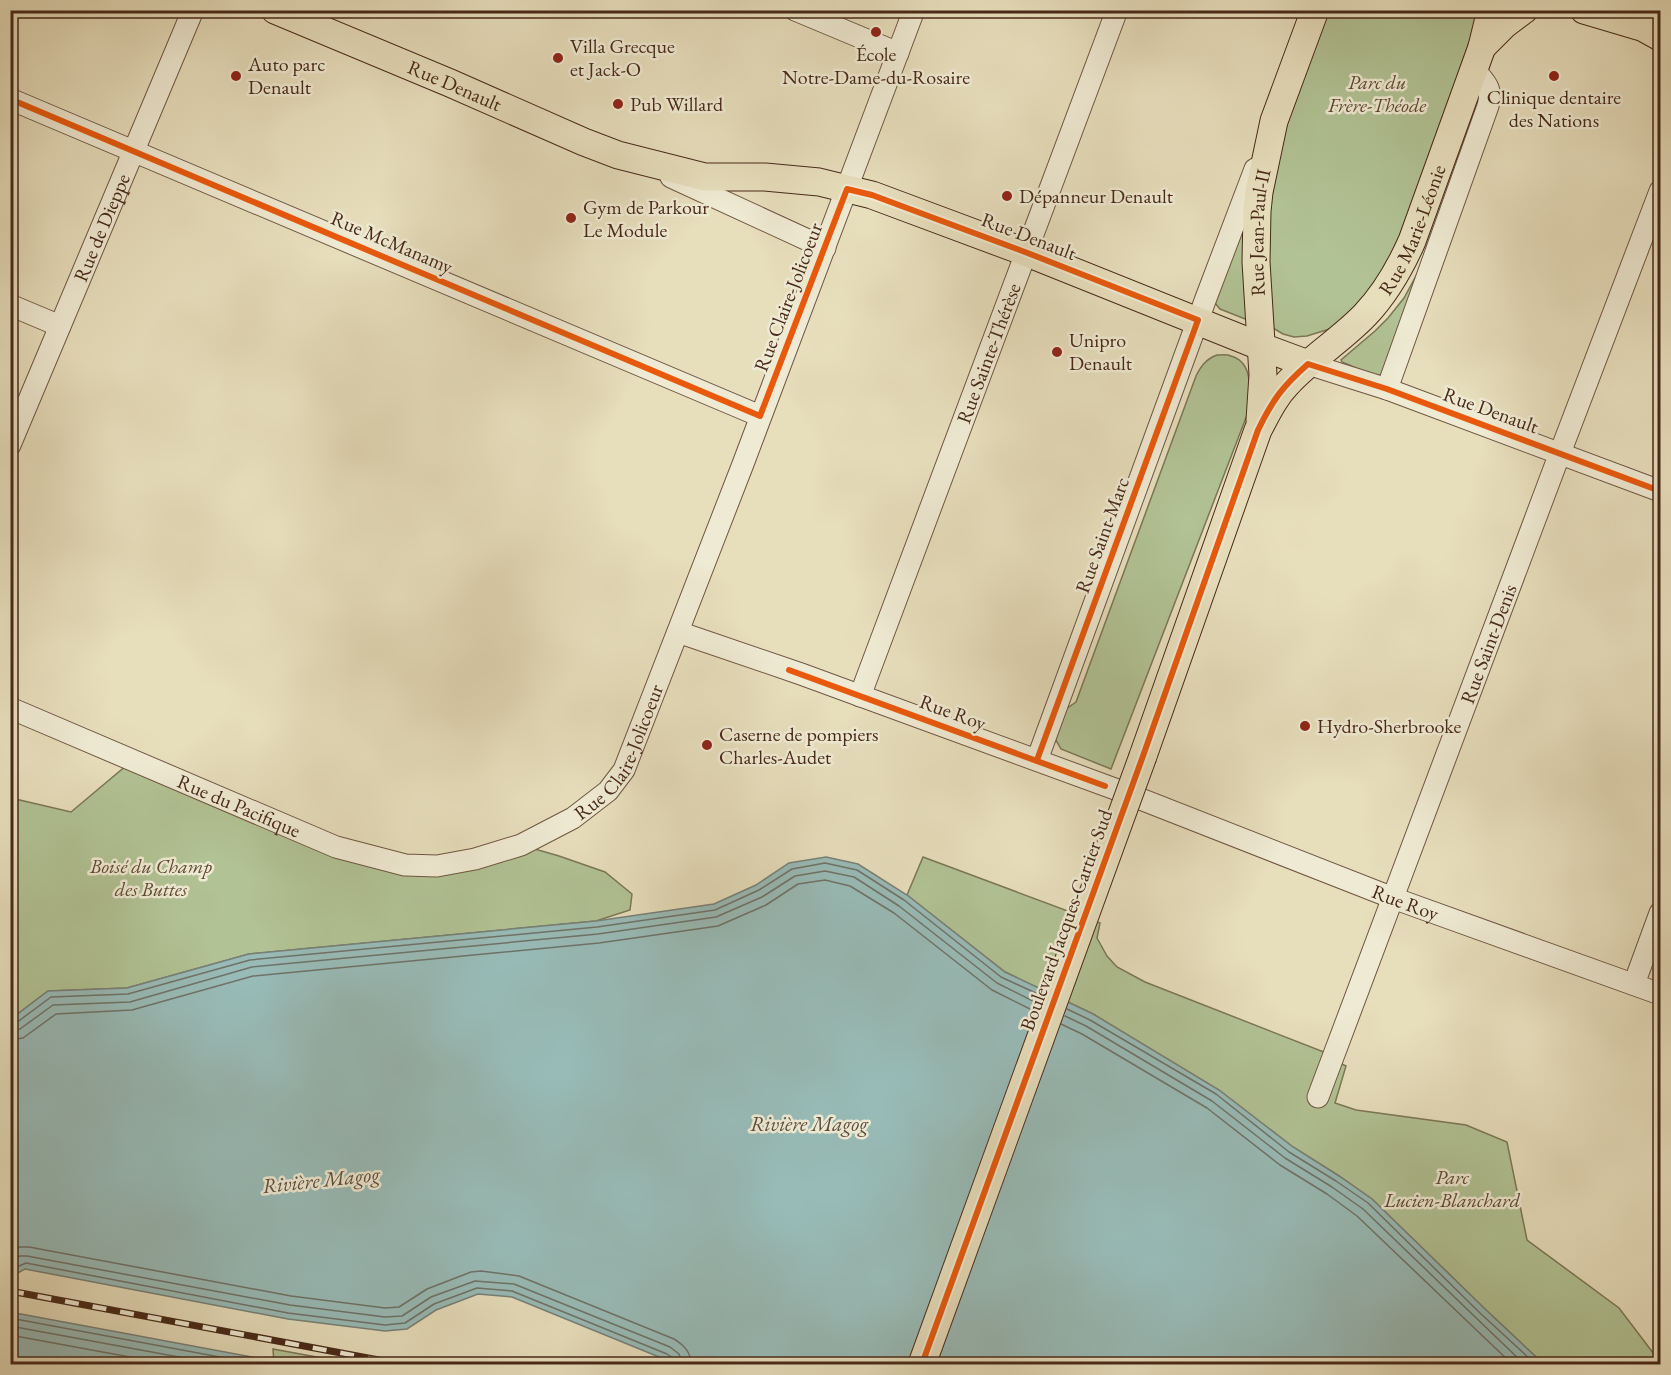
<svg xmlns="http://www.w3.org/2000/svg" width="1671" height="1375" font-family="'EB Garamond',serif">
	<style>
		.green { fill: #b1c294; stroke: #7c7656; stroke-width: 1.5 }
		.water { fill: #98bbb7; stroke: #788178; stroke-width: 1.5 }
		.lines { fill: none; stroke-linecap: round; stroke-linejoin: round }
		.shore { stroke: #707268; stroke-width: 1.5 }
		.minor-casing { stroke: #705642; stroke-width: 23 }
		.major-casing { stroke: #482919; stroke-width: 29 }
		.minor { stroke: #efead3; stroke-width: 21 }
		.major { stroke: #e7debc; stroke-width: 27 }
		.rail-casing { stroke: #482919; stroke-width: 7 }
		.rail { stroke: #efead3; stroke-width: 4.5; stroke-dasharray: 14; stroke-linecap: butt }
		.major-bridge-casing { stroke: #482919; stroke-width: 29; stroke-linecap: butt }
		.major-bridge { stroke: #e7debc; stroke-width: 27 }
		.cycleway-casing { stroke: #efead3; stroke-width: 10 }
		.cycleway { stroke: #e8590c; stroke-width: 6 }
		.poi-dot { fill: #8f2418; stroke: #efead3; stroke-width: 2 }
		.labels { text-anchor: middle; stroke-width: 5; stroke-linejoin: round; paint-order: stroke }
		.poi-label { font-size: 20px; fill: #482919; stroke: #efead3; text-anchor: start }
		.park-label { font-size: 20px; font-style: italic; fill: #5d4832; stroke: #efead3 }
		.street-label { font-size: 20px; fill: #482919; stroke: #efead3 }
		.water-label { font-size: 21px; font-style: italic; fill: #5c4e40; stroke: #efead3 }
	</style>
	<rect width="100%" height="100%" fill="#e7debc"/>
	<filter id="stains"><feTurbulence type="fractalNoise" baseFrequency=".00333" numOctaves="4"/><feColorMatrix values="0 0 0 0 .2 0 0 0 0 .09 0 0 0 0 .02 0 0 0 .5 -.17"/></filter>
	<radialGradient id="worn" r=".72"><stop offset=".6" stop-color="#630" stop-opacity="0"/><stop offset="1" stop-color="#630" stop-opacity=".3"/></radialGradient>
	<g class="green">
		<path d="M1328,11h158l-78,215 -29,57 -43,44 -29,9 -13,1 -11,-3 -10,-6 -12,-92 17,-87z"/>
		<path d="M1246,212l4,109 -30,-12 -5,-6z"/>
		<path d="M1417,274l-34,99 -3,2 -5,1 -33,-14 -1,-2 34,-29 13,-13 16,-20z"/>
		<path d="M1217,355c4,0 10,-1 14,1 25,7 18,40 16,59l-136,354 -50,-20 -7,-12 9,-26 13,-9 120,-326c5,-10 10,-17 21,-21z"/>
		<path d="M133,760l272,105 116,-20 38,11 46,16 27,22 -2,16 -34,11 -347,33 -122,34 -79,3 -37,28v-221l60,14z"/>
		<path d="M923,857l177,66 -3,15 10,18 10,11 28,15 189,74 -1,4 13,6 -11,37 21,7 110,15 41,17 20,98 92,68 41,54v2h-122l-2,-7 -51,-48 -113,-110 -33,-23 -46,-29 -74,-57 -126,-76 -88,-42 -98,-77z"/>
		<path d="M273,1349l82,15h-81z"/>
	</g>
	<g class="water">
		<path d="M826,857l32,7 49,31 98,77 88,42 126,76 74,57 46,29 33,23 113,110 51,48 2,7h-866l-8,-5 -152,-62 -34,-3 -42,16 -29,19 -22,2 -97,-12 -263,-50 -11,6 -3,9v-265l37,-28 79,-3 122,-34 347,-33 118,-17 42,-19 33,-22z"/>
		<path d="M10,1312l263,49 1,3h-263z"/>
	</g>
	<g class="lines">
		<g class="shore">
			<path d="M1067,1009l23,11 126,74 73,58 47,29 32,22 112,110 50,46 2,5"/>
			<path d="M1065,1016l21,10 126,75 73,57 47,29 31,22 161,155"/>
			<path d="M10,1024l6,-1 35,-26 77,-3 122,-34 347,-33 118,-17 44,-20 33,-21 33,-6 32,7 47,30 97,77 39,18"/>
			<path d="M1061,1024l21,10 125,74 73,57 47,29 30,22 155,148"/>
			<path d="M10,1031l10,-2 33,-24 77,-3 122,-35 346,-33 118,-17 46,-20 33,-21 30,-5 29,6 45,29 98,77 40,20"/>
			<path d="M10,1040l13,-2 33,-24 76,-4 121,-34 346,-33 119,-17 48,-21 32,-21 27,-4 25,6 44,27 98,77 42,21"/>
			<path d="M10,1251l10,-4h9l262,49 94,12 14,-1 28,-18 44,-17 10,-1 38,5 155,63c10,6 17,13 17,25"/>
			<path d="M10,1261l10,-5h7l263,49 95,12 17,-1 29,-19 44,-16 39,3 156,63 9,7 3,10"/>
			<path d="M10,1270l16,-7 262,50 97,12 20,-2 29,-19 43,-16 35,3 155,63 6,4 2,6"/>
			<path d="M10,1318l247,46"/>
			<path d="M10,1326l207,38"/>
			<path d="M10,1335l158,29"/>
		</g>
		<defs>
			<g id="minor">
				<path d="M795,10l103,43"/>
				<path d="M10,99l750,317"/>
				<path d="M671,177l154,71"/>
				<path d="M10,305l50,21"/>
				<path d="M1308,364l79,25 273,102"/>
				<path d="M1387,389l101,-283c5,-19 -3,-23 -14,-37"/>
				<path id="s1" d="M10,445l183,-435"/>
				<path id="s2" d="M678,632l123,42 314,115 278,109 267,96"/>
				<path id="s3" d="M860,696l257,-686"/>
				<path id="s4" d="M10,708l326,139 69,18 32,1 38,-7 46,-14 52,-27 35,-27 16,-21 119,-306 171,-454"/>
				<path d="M1037,760l169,-462 49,-129"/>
				<path d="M1634,984l26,-71"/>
				<path id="s5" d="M1318,1097l242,-644 100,-262"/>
			</g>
			<g id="major">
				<path id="s6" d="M275,10l175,73 134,59 34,13 87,22h60l54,5 53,13 153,57 237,95 46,17"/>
				<path d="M1584,10l54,16"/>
				<path d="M1624,17l36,20"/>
				<path d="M1482,47l22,-22 20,-15"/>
				<path id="s7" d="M1260,420l3,-45 -7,-113 1,-51 2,-19 15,-71 41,-111"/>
				<path id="s8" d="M1143,756l115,-326c9,-17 17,-34 30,-47 23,-25 53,-43 77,-68 20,-21 35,-47 47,-74l70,-194 9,-37"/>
			</g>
		</defs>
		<use href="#minor" class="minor-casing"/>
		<use href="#major" class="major-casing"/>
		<use href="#minor" class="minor"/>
		<use href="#major" class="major"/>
		<defs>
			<path id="rail" d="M10,1291l390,73"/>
		</defs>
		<use href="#rail" class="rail-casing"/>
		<use href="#rail" class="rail"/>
		<defs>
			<path id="major-bridge" d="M922,1364l221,-608"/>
		</defs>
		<use href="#major-bridge" class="major-bridge-casing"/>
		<use href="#major-bridge" class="major-bridge"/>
		<defs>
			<g id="cycleway">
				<path d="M10,99l750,317 87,-227 25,6 153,57 173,68 -161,440"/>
				<path d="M789,670l316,116"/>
				<path d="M922,1364l221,-608 115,-326c15,-31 25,-44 50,-66l79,25 273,102"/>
			</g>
		</defs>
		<use href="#cycleway" class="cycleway-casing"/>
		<use href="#cycleway" class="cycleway"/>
	</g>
	<g class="poi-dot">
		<circle cx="876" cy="32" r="6"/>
		<circle cx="558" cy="58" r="6"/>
		<circle cx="236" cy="76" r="6"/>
		<circle cx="1554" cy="76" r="6"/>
		<circle cx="618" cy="104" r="6"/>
		<circle cx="1007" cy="196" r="6"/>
		<circle cx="571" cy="218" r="6"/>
		<circle cx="1057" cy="352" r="6"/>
		<circle cx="1305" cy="726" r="6"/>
		<circle cx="707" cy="745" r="6"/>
	</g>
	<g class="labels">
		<g class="poi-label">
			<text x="570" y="53">Villa Grecque<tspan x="570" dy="23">et Jack-O</tspan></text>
			<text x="876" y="61" text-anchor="middle">École<tspan x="876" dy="23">Notre-Dame-du-Rosaire</tspan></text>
			<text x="248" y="71">Auto parc<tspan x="248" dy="23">Denault</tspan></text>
			<text x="1554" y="104" text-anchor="middle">Clinique dentaire<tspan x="1554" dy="23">des Nations</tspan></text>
			<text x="630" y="111">Pub Willard</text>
			<text x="1019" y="203">Dépanneur Denault</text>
			<text x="583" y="214">Gym de Parkour<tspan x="583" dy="23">Le Module</tspan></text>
			<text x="1069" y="347">Unipro<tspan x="1069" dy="23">Denault</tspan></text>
			<text x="1317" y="733">Hydro-Sherbrooke</text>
			<text x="719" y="741">Caserne de pompiers<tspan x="719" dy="23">Charles-Audet</tspan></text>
		</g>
		<g class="park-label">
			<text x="1377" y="89">Parc du<tspan x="1377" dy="23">Frère-Théode</tspan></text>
			<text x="151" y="873">Boisé du Champ<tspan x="151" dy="23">des Buttes</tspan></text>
			<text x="1452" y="1184">Parc<tspan x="1452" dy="23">Lucien-Blanchard</tspan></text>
		</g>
		<g class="street-label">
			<text dy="7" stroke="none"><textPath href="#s6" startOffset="195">Rue Denault</textPath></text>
			<text dy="7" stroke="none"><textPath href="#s1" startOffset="236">Rue de Dieppe</textPath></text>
			<text dy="7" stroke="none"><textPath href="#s8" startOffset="603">Rue Marie-Léonie</textPath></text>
			<text dy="7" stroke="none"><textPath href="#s7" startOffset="188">Rue Jean-Paul-II</textPath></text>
			<text transform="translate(1029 236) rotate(21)" y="7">Rue Denault</text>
			<text transform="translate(392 242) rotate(23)" y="7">Rue McManamy</text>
			<text transform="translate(788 297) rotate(-69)" y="7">Rue Claire-Jolicoeur</text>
			<text dy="7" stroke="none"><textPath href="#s3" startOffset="366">Rue Sainte-Thérèse</textPath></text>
			<text transform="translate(1491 410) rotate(20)" y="7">Rue Denault</text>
			<text transform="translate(1102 535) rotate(-70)" y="7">Rue Saint-Marc</text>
			<text dy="7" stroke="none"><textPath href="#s5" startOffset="484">Rue Saint-Denis</textPath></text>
			<text transform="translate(953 712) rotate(20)" y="7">Rue Roy</text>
			<text dy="7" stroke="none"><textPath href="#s4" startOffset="686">Rue Claire-Jolicoeur</textPath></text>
			<text dy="7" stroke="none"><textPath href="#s4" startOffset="249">Rue du Pacifique</textPath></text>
			<text dy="7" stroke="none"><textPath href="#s2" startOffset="776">Rue Roy</textPath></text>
			<text transform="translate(1066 920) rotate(-70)" y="7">Boulevard Jacques-Cartier Sud</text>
		</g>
		<g class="water-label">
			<text x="809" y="1131">Rivière Magog</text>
			<text transform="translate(321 1180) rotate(-6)" y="7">Rivière Magog</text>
		</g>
	</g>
	<rect width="1671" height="1375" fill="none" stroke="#e7debc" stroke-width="36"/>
	<rect x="12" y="12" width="1647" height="1351" fill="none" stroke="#482919" stroke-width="3"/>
	<rect x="18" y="18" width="1635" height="1339" fill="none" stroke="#482919" stroke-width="1.5"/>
	<rect width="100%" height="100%" filter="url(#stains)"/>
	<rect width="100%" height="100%" fill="url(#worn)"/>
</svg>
